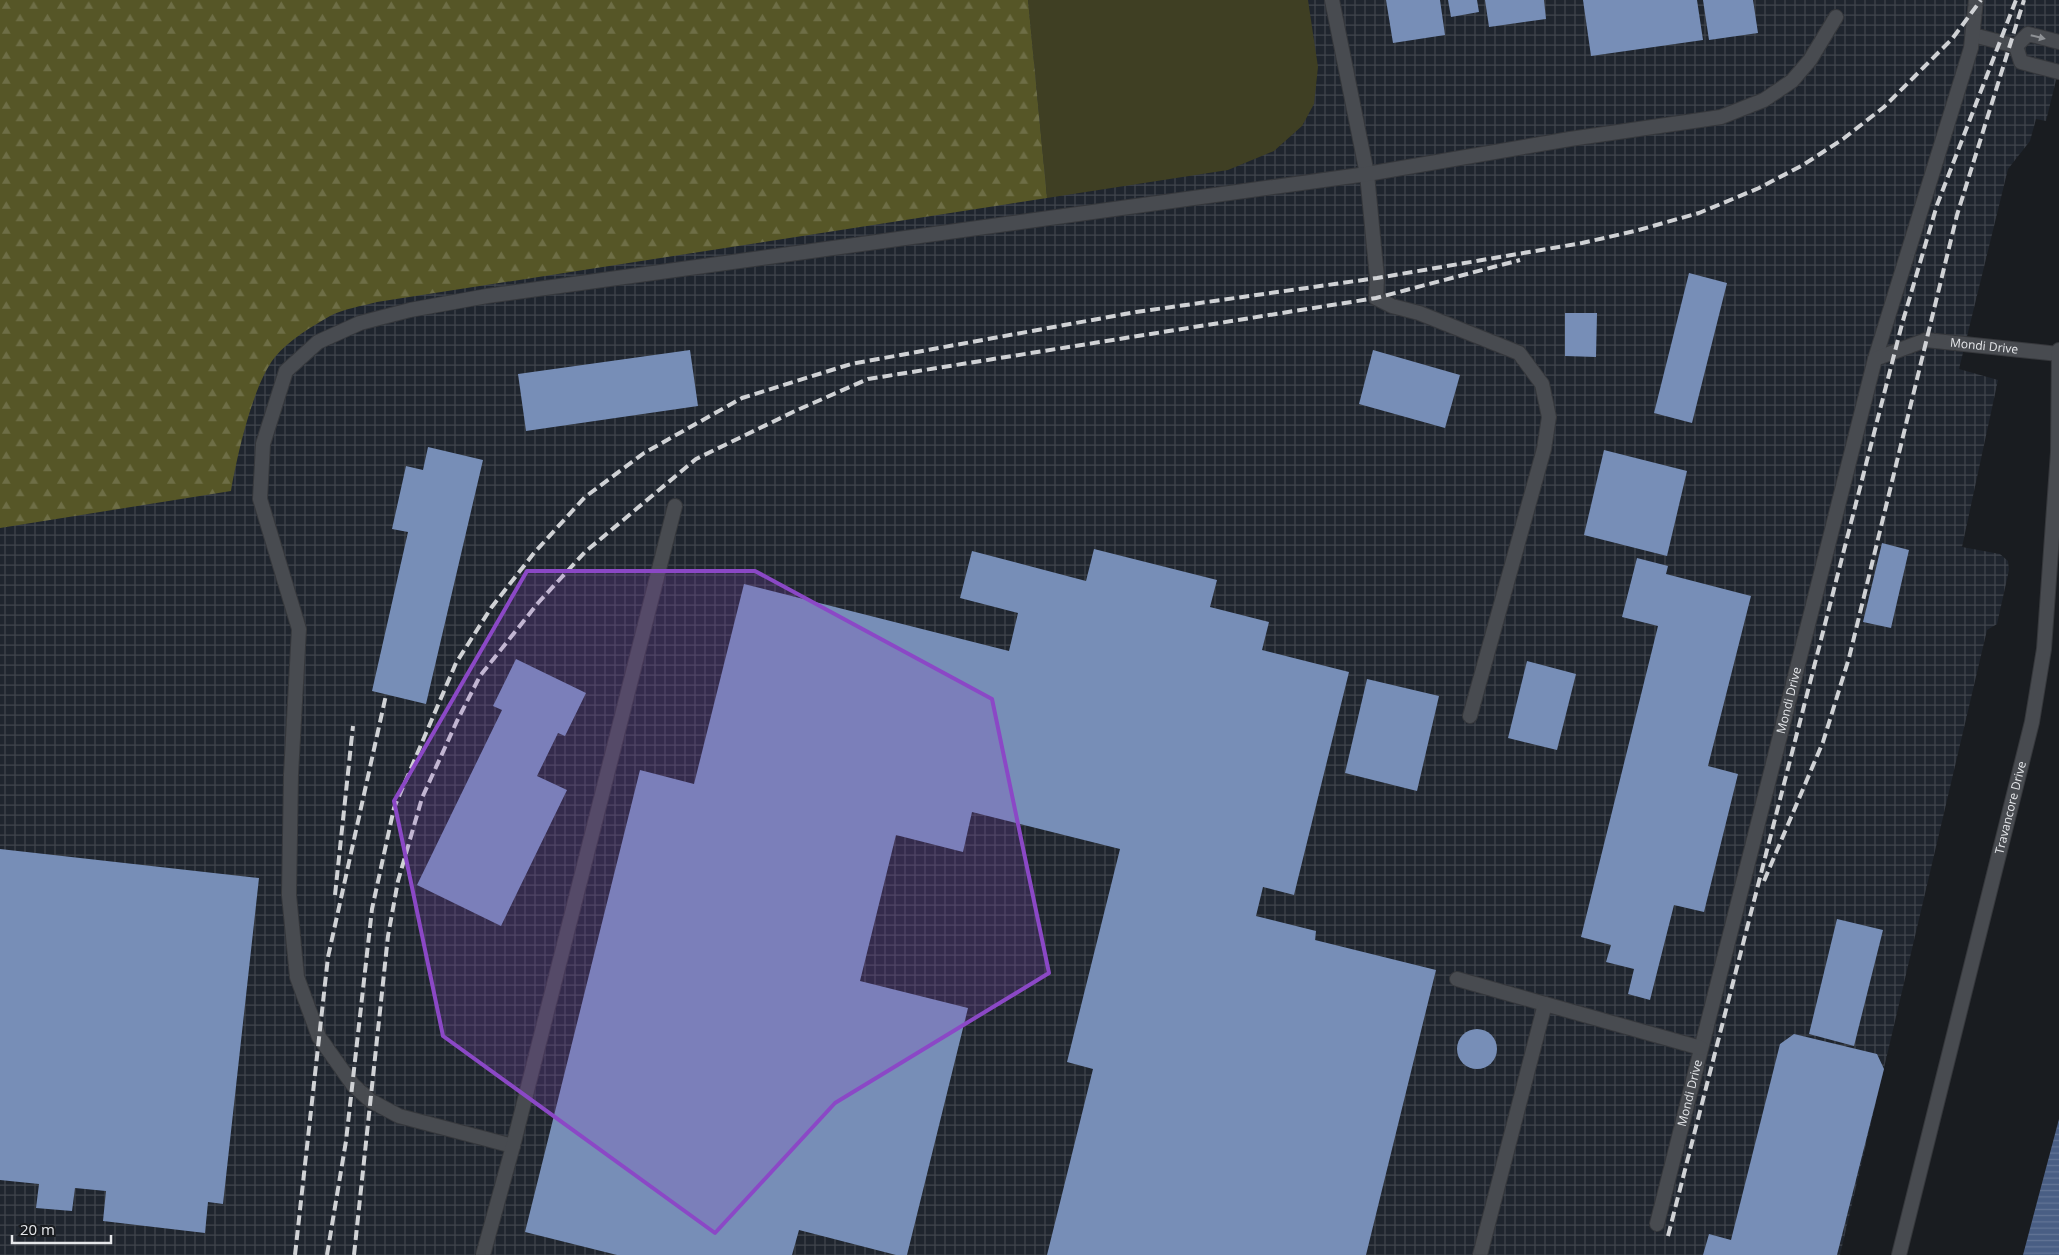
<svg xmlns="http://www.w3.org/2000/svg" width="2059" height="1255" font-family="'Open Sans',sans-serif">
	<style>
		.industrial { fill: url(#industrial-grid) }
		.green { fill: #3f3f23 }
		.forest { fill: url(#forest-firs) }
		.water { fill: url(#water-rules) }
		.building { fill: #778eb7 }
		.lines { fill: none; stroke-linecap: round; stroke-linejoin: round }
		.service-casing { stroke: #36383c; stroke-width: 16 }
		.minor-casing { stroke: #36383c; stroke-width: 16 }
		.service { stroke: #484b50; stroke-width: 14 }
		.minor { stroke: #484b50; stroke-width: 14 }
		.rail { stroke: #d0d2d5; stroke-width: 4; stroke-dasharray: 10 5; stroke-linecap: butt }
		.oneway { fill: #8f9296 }
		.marked { fill: #8b48c6; fill-opacity: 0.2; stroke: #8b48c6; stroke-width: 4; stroke-linejoin: round }
		.labels { text-anchor: middle; stroke-width: 5; stroke-linejoin: round; paint-order: stroke }
		.street-label { font-size: 12px; fill: #e6e8eb; stroke: #191c20 }
	</style>
	<defs>
		<pattern id="industrial-grid" width="8" height="8" patternUnits="userSpaceOnUse" patternTransform="scale(1.25)"><rect width="8" height="8" fill="#1f252e"/><path d="M0 4h8M4 0v8" fill="none" stroke="#40454c"/></pattern>
		<pattern id="forest-firs" width="22" height="20" patternUnits="userSpaceOnUse" patternTransform="scale(1.25)"><rect width="22" height="20" fill="#565627"/><path d="M5 1l3.5 6h-7zM16 11l3.5 6h-7z" fill="#6e6e46"/></pattern>
		<pattern id="water-rules" width="6" height="5" patternUnits="userSpaceOnUse" patternTransform="scale(1.25)"><rect width="6" height="5" fill="#495e84"/><path d="M0 2.5h6" fill="none" stroke="#637596"/></pattern>
	</defs>
	<rect width="100%" height="100%" fill="#191c20"/>
	<path class="industrial" d="M0,0h2059v68l-13,53 -10,-2 -6,22 -22,28 -49,200 39,11 -36,167 38,7 8,7 1,9 -12,54 -10,6 -147,625h-1840z"/>
	<path class="green" d="M1028,0h280l10,67 -4,37 -12,22 -28,25 -46,19 -181,28z"/>
	<path class="forest" d="M0,0h1028l19,198 -670,104c-15,4 -34,7 -47,14 -19,11 -41,24 -55,41 -22,27 -38,99 -44,134l-231,37z"/>
	<path class="water" d="M2059,1119v136h-36z"/>
	<g class="building">
		<path d="M1386,0h54l5,35 -52,8z"/>
		<path d="M1448,0h29l2,12 -28,5z"/>
		<path d="M1485,0h59l2,19 -57,8z"/>
		<path d="M1583,0h114l6,40 -112,16z"/>
		<path d="M1703,0h50l5,33 -49,7z"/>
		<path d="M1689,273l38,10 -35,140 -38,-10z"/>
		<path d="M1565,313h32l-1,44 -31,-1z"/>
		<path d="M690,350l8,56 -172,25 -8,-57z"/>
		<path d="M1373,350l87,25 -15,53 -86,-24z"/>
		<path d="M428,447l55,13 -57,244 -54,-13 36,-159 -16,-3 14,-63 17,4z"/>
		<path d="M1604,450l83,21 -20,85 -83,-21z"/>
		<path d="M1882,543l27,7 -18,78 -28,-6z"/>
		<path d="M1094,549l123,31 -7,27 59,15 -7,28 87,22 -55,223 -31,-8 -7,29 60,15 -1,9 121,30 -70,285h-319l46,-186 -26,-7 53,-213 -148,-37 -9,40 -67,-17 -36,146 108,27 -61,247h-11l-97,-25 -7,25h-175l-92,-23 115,-462 54,14 50,-200 265,67 9,-38 -58,-15 12,-47 114,30z"/>
		<path d="M1637,558l31,8 -2,8 85,22 -43,170 30,8 -34,138 -30,-7 -24,95 -22,-6 6,-25 -28,-7 5,-17 -30,-8 77,-311 -36,-9z"/>
		<path d="M516,659l70,34 -21,43 -7,-3 -21,43 30,14 -66,136 -84,-41 85,-175 -9,-4z"/>
		<path d="M1527,661l49,13 -19,76 -49,-12z"/>
		<path d="M1367,679l72,17 -22,95 -72,-18z"/>
		<path d="M0,849l259,29 -36,326 -15,-2 -3,31 -102,-12 3,-30 -31,-3 -3,23 -36,-3 3,-24 -39,-4z"/>
		<path d="M1837,919l46,11 -29,116 -45,-12z"/>
		<circle cx="1477" cy="1049" r="20"/>
		<path d="M1794,1034l83,20 7,15 -47,186h-134l6,-21 22,6 49,-196z"/>
	</g>
	<g class="lines">
		<defs>
			<g id="service">
				<path d="M1332,0l35,174 10,104 -1,20 16,8 27,7 100,40 23,31 7,33 -5,32 -74,267"/>
				<path d="M1973,35l43,11"/>
				<path d="M2059,42l-31,-8 -12,12 5,16 38,10"/>
				<path d="M1875,359l96,-311 5,-48"/>
				<path d="M1457,979l88,25"/>
				<path d="M513,1146l-114,-30 -28,-15 -18,-16 -34,-48 -22,-60 -8,-82 2,-121 8,-145 -39,-130 3,-55 23,-73 32,-29 42,-19 50,-13 77,-14 880,-122 203,-35 151,-22 43,-17 28,-19 18,-21 26,-43"/>
				<path id="s1" d="M1657,1224l218,-865 51,-19 133,14"/>
				<path d="M483,1255l30,-109 162,-640"/>
				<path d="M1480,1255l65,-251 156,44"/>
			</g>
			<g id="minor">
				<path id="s2" d="M1899,1255l133,-533 12,-73 14,-197 1,-102"/>
			</g>
		</defs>
		<use href="#service" class="service-casing"/>
		<use href="#minor" class="minor-casing"/>
		<use href="#service" class="service"/>
		<use href="#minor" class="minor"/>
		<g class="rail">
			<path d="M1764,881l59,-139 26,-84 108,-443 67,-215"/>
			<path d="M335,895l18,-169"/>
			<path d="M1668,1236l234,-912 35,-119 79,-205"/>
			<path d="M295,1255l33,-298 58,-262"/>
			<path d="M327,1255l19,-114 26,-232 22,-101 62,-145 35,-55 43,-55 51,-56 59,-44 98,-55 109,-34 285,-52 241,-34 205,-35 53,-12 64,-18 60,-25 44,-23 40,-26 41,-32 68,-68 29,-39"/>
			<path d="M354,1255l34,-319 10,-55 24,-83 35,-77 23,-45 58,-73 47,-51 111,-93 99,-48 73,-32 508,-81 144,-38"/>
		</g>
	</g>
	<defs><path id="oneway-solid" d="M-6-.8H1V-3.2L6.5 0L1 3.2V.8H-6Z" transform="scale(1.25)"/></defs>
	<use class="oneway" href="#oneway-solid" transform="translate(2038 37) rotate(14)"/>
	<path class="marked" d="M527,571h228l237,128 57,274 -214,130 -120,130 -272,-197 -49,-235z"/>
	<g class="labels">
		<g class="street-label">
			<text dy="4" stroke="none"><textPath href="#s1" startOffset="1005">Mondi Drive</textPath></text>
			<text dy="4" stroke="none"><textPath href="#s1" startOffset="540">Mondi Drive</textPath></text>
			<text dy="4" stroke="none"><textPath href="#s2" startOffset="461">Travancore Drive</textPath></text>
			<text dy="4" stroke="none"><textPath href="#s1" startOffset="135">Mondi Drive</textPath></text>
		</g>
	</g>
	<path d="M12 1235v8h99v-8" fill="none" stroke="#e6e8eb" stroke-width="2.5"/>
	<text x="20" y="1235" font-size="15" fill="#e6e8eb" stroke="#191c20" stroke-width="4" paint-order="stroke">20 m</text>
</svg>
